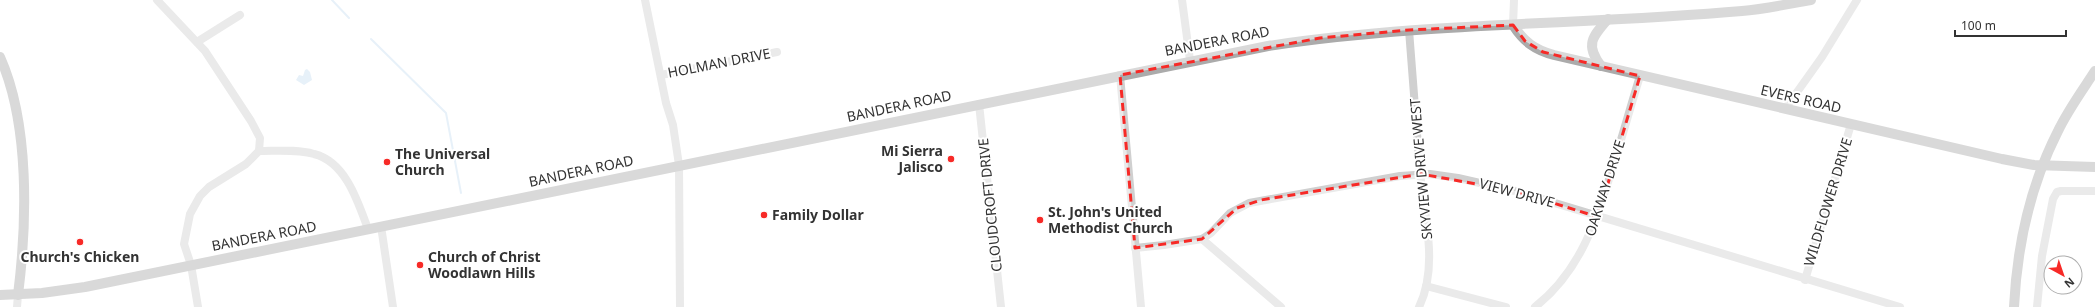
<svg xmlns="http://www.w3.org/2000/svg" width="2095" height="307" font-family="'Noto Sans',sans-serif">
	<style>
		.water { fill: #cbdff1 }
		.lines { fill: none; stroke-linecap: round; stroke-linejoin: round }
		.stream { stroke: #cbdff1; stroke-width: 2 }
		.minor { stroke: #d0d0d0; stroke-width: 8 }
		.major { stroke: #ababab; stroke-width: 10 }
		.marked { fill: none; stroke: #f72a27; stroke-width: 3; stroke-dasharray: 8 5; stroke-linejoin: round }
		.poi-dot { fill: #f72a27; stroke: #fff; stroke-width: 1.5 }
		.labels { text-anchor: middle; stroke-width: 4; stroke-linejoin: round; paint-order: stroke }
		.street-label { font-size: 14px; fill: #333; stroke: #fff }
		.poi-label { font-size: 14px; font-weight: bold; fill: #333; stroke: #fff; text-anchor: start }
	</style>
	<rect width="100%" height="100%" fill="#fff"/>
	<path class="water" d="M307,69l3,3 2,8 -8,5 -8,-5 3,-5 4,1 2,-6z"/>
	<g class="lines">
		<g class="stream">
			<path d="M332,0l17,18"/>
			<path d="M371,39l75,74 15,80"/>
		</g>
		<g class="minor">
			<path d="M157,0l48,51 46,70 9,17 -1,13 -13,13 -37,23 -9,9 -10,18 -6,30 7,21 7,42"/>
			<path d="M645,0l21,103 7,22 6,40 1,142"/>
			<path d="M1182,0l8,60"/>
			<path d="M1513,25l1,-25"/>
			<path d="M1409,30c4,47 7,95 11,142 4,43 19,94 -1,135"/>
			<path d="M197,42l43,-27"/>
			<path d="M661,75l116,-23"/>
			<path d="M1120,75l21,232"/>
			<path d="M979,104l22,203"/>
			<path d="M1785,109l37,-52 35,-57"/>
			<path d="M259,151c18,0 38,-2 55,3 32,8 44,48 54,75"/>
			<path d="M381,226l12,81"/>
			<path d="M1202,239l79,68"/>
			<path d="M1135,248l29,-3 38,-6 9,-6 19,-20 19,-10 151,-27 30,-2 28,4 57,13 385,116"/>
			<path d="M1805,280l46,-156"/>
			<path d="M1426,286l80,21"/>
			<path d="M17,307l1,-12"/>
			<path d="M1535,307c47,-37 62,-89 79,-144 9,-29 17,-58 26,-87"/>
			<path d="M2037,307l5,-51 11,-57 4,-7 4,-1h34"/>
		</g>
		<g class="major">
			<path d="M1513,25c11,17 22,25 41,30l448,104 32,6 61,2"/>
			<path d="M0,57c30,67 27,166 18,238"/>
			<path d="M1601,66c-16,-21 -9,-29 7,-47"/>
			<path d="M0,295l42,-2 43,-6 1183,-241c156,-24 317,-21 474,-35 23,-2 46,-7 69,-11"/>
			<path d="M2014,307c3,-61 16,-121 44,-176 10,-21 24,-40 37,-60"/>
		</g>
	</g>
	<path d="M0 0H2095V307H0ZM1513,25l12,16 18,11 97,24 -42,141 -83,-26 -94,-17 -160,26 -24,8 -35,31 -67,9 -15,-173 200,-37 89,-8z" fill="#fff" fill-opacity=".55" fill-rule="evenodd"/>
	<path class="marked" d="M1513,25l12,16 18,11 97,24 -42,141 -83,-26 -94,-17 -160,26 -24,8 -35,31 -67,9 -15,-173 200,-37 89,-8z"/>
	<g class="poi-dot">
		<circle cx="951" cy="159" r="4"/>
		<circle cx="387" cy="162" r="4"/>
		<circle cx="764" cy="215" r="4"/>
		<circle cx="1040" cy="220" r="4"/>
		<circle cx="80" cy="242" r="4"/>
		<circle cx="420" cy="265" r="4"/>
	</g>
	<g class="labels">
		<g class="street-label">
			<text transform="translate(1217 41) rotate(-11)" y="5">BANDERA ROAD</text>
			<text transform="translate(719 63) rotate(-11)" y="5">HOLMAN DRIVE</text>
			<text transform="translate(1801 99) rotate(13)" y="5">EVERS ROAD</text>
			<text transform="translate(899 106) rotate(-12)" y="5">BANDERA ROAD</text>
			<text transform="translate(1421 169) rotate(-95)" y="5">SKYVIEW DRIVE WEST</text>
			<text transform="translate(581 171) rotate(-12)" y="5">BANDERA ROAD</text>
			<text transform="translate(1605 188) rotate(-72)" y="5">OAKWAY DRIVE</text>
			<text transform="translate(1517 193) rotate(15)" y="5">VIEW DRIVE</text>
			<text transform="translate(1828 202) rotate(-73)" y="5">WILDFLOWER DRIVE</text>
			<text transform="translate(990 205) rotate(-96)" y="5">CLOUDCROFT DRIVE</text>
			<text transform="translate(264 236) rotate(-11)" y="5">BANDERA ROAD</text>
		</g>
		<g class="poi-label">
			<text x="943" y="156" text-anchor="end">Mi Sierra<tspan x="943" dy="16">Jalisco</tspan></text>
			<text x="395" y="159">The Universal<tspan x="395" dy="16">Church</tspan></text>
			<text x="1048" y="217">St. John's United<tspan x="1048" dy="16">Methodist Church</tspan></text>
			<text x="772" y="220">Family Dollar</text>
			<text x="80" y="262" text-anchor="middle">Church's Chicken</text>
			<text x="428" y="262">Church of Christ<tspan x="428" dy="16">Woodlawn Hills</tspan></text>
		</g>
	</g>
	<g transform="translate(2063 275) rotate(140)"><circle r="19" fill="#ffffff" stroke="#adadad"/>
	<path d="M0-3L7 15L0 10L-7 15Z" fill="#f72a27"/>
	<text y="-6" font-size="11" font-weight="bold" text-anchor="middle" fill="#333333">N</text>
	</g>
	<path d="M1955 30v6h111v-6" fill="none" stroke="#333333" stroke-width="2"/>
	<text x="1961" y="30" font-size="12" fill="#333333" stroke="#ffffff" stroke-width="3" paint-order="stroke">100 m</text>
</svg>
